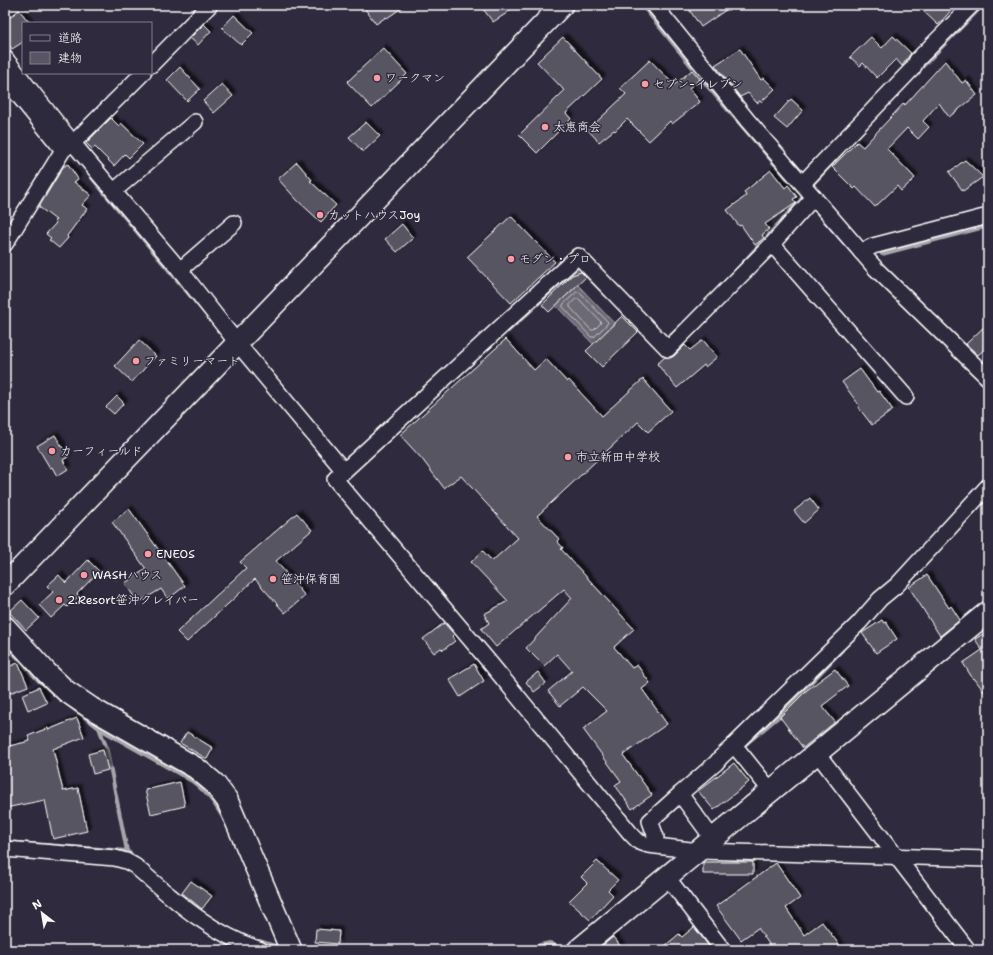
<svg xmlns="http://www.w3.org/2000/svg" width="993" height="955" font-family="'Shantell Sans','Klee One',sans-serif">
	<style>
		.water { fill: #6d6a77; stroke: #a7a6ad }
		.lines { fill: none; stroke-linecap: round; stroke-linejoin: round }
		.shore { stroke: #c5c3c9; stroke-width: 1 }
		.stream { stroke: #a7a6ad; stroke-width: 4 }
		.building { fill: #595564; stroke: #fff; filter: url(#shadow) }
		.street-casing { stroke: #fff; stroke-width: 18 }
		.secondary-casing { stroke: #fff; stroke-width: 24 }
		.street { stroke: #2f2a3d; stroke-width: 15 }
		.secondary { stroke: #2f2a3d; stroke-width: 21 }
		.poi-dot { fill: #ff9aa2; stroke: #2f2a3d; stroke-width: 1.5 }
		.labels { text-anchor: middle; stroke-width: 3; stroke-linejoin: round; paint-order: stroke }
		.poi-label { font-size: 12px; fill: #fff; stroke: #2f2a3d; text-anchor: start }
	</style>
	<defs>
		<filter id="shadow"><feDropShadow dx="3.5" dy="-3.5" stdDeviation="1" flood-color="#0009"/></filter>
	</defs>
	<rect width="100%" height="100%" fill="#2f2a3d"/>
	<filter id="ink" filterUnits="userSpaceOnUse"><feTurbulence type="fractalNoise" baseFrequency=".025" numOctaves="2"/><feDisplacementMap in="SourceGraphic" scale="8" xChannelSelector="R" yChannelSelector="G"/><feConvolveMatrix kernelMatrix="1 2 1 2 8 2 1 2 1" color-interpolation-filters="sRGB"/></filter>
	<g filter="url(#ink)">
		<path class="water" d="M578,285l36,38 -21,21 -37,-38z"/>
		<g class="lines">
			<g class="shore">
				<path d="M577,292h2l29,30 -1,2 -13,13h-3l-28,-30v-2z"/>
				<path d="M576,299h3l22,23 -1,2 -6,6h-3l-21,-23v-2z"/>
			</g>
			<g class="stream">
				<path d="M642,5l67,83 95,110"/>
				<path d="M5,46l8,11"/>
				<path d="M919,70l64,-65"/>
				<path d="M92,178l116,139"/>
				<path d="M812,185l30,-32"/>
				<path d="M814,209l38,43"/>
				<path d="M882,254l106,-28"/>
				<path d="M731,276l72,-79"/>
				<path d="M508,331l66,-60 9,1 23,23"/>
				<path d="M664,342l16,-15"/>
				<path d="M5,644l34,37 20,17 40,30 7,18 21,105 11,9"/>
				<path d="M100,729l92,52c17,13 24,24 34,42"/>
				<path d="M746,744l31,-26 65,-68"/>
				<path d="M642,835l4,-3"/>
				<path d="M5,842l122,9"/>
				<path d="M174,890l29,23"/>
				<path d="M259,941l22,7"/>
				<path d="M530,950l10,-5 10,-2 13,7"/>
			</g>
		</g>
		<g class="building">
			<path d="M362,5h44l-19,13 -1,-1 -10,7z"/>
			<path d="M480,5h35l-8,8 -14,9z"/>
			<path d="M686,5h47l-32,22z"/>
			<path d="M917,5h39l-18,20z"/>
			<path d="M19,10l11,13h-7v19l-11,7 -7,-9v-19z"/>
			<path d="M234,15l19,18 -12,12 -19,-17z"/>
			<path d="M204,24l7,7 -13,14 -8,-7z"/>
			<path d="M893,36l18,17 -9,13 -6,-7 -19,19 -14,-15 -3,3 -10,-9 21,-20 11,11z"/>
			<path d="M563,37l39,42 -36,34 5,6 -34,34 -18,-18 45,-44 -2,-3 -25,-26z"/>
			<path d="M383,48l24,26 -35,34 -25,-26z"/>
			<path d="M740,49l21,31 3,-2 11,11 -14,13 -1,-1 -3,2 -9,-10 -8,4 -25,-32z"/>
			<path d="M650,60l24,25 18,-15 8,9 -11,9 11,14 -28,22 -2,-3 -21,20 -22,-22 -12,12 -1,-1 -15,12 -11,-12 38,-36 -6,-6z"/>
			<path d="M945,61l17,22 4,-3 11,15 -28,22 -10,-14 -16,18 6,6 -11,12 -11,-11 -20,21 28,29 -14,13 -4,-5 -22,21 -19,-20 -2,2 -22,-22 25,-25 6,5 41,-44 1,2z"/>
			<path d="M180,67l20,22 -13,12 -20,-21z"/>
			<path d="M222,84l11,12 -19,17 -11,-12z"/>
			<path d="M791,99l12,11 -16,19 -13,-11z"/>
			<path d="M111,118l8,8 2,-3 22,21 -14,14 -4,-4 -11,12 -19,-19 -3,2 -6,-6z"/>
			<path d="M366,122l14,14 -17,16 -14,-15z"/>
			<path d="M965,160l18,17 -20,14 -14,-19z"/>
			<path d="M297,162l15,18 -2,1 26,24 -15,17 -23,-21 -20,-22z"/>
			<path d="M68,164l10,15 -4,3 17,13 -9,10 5,4 -20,27 1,2 -9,10 -10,-8 2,-2 -5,-4 10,-11 -2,-2 2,-1 -17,-13 24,-40z"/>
			<path d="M771,170l14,18 3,-3 9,12 -4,2 3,4 -31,21 4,5 -7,6 2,3 -9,7 -14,-20 -2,1 -12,-16 19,-14 -2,-4z"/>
			<path d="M511,216l44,46 -44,41 -44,-46z"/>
			<path d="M402,224l11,14 -16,14 -12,-13z"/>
			<path d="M581,272l5,5 -37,35 -7,-7 30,-30z"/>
			<path d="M622,316l16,16 -36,35 -16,-16z"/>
			<path d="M988,323v23l-10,9 -12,-11z"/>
			<path d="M506,339l28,31 12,-11 21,23 2,-2 33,36 41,-37 28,32 -23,21 -10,-10 -101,94 22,23 -2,2 6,7 -2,1 73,80 -20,18 18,21 5,-3 13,18 -8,6 25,35 -44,31 29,40 -20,14 -17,-24 6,-4 -38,-52 24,-18 -24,-24 -23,19 -12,-15 24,-20 -15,-17 -13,12 -18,-18 46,-50 -8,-9 -68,58 -15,-18 8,-6 -5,-9 24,-13 -37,-39 12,-11 9,10 26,-23 -57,-62 -17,12 -22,-29 -22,-24z"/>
			<path d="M139,340l17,16 -24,26 -17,-16z"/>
			<path d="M703,340l14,17 -12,10 -1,-2 -27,23 -20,-24 8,-7 5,1 4,-2 11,-11 5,5z"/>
			<path d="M860,369l17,23 2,-1 14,19 -21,15 -14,-18 1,-2 -17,-23z"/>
			<path d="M117,396l7,7 -10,11 -8,-7z"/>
			<path d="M55,435l13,22 -5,3 5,9 -11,7 -5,-9 -2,1 -13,-22z"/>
			<path d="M810,498l9,12 -15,13 -10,-12z"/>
			<path d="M129,509l56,77 -17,13 -7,-10 -23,14 -13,-20 21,-14 -34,-47z"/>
			<path d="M297,513l15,17 -36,31 29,35 -20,17 -30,-34 -68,63 -10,-10 69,-64 -6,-6z"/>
			<path d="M88,560l11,11 -22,23 2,2 -12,11 -2,-2 -14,13 -12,-13 14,-13 -6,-6 12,-11 7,8z"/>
			<path d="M927,575l22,33 2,-2 9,14 -20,16 -31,-49z"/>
			<path d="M22,600l17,18 -13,12 -17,-18z"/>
			<path d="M882,620l2,3 2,-1 11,17 -21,14 -14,-20z"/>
			<path d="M444,623l10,11 -2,2 3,5 -12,9 -2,-2 -7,5 -11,-14z"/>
			<path d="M988,631v66l-14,-19 -1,1 -10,-16 19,-13 -7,-11z"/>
			<path d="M18,663l10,23 -23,9v-27z"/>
			<path d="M474,664l10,17 -24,16 -11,-18z"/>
			<path d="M835,669l13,17 -26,20 13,16 -32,26 -23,-31 27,-27z"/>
			<path d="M538,672l8,11 -12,9 -8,-10z"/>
			<path d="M39,687l8,16 -13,6 -1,-1 -5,2 -6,-15z"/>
			<path d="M77,718l7,19 -31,12 10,42 15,-3 9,43 -34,8 -8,-39 -40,8v-61l25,-6 -2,-5 20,-8v2z"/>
			<path d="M187,732l26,16 -6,11 -27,-16z"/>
			<path d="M103,750l5,20 -15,4 -5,-20z"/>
			<path d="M734,763l15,19 -35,28 -16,-19z"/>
			<path d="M180,782l5,24 -34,8 -6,-24z"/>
			<path d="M597,861l21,19 -10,10 5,5 -23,25 -21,-19 18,-18 -6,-6z"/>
			<path d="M704,862h49v12h-50v-11z"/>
			<path d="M776,863l24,35 -14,10 18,27 18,-13 21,28h-70l-15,-22 -17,12 -25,-34z"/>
			<path d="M191,881l21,15 -10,13 -20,-16z"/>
			<path d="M694,927l18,23h-52l19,-16 3,3z"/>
			<path d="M316,929l23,2 -1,13 -23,-2z"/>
			<path d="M613,937l11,13h-27z"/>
		</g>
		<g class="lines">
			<defs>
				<g id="street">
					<path d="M654,5l94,116 128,148 112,109"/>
					<path d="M5,58l67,84 108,128 58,74 106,127 234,-215 90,93 104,-105 42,-47"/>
					<path d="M151,65l59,-60"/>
					<path d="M5,79l58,71"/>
					<path d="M803,183l110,-115 4,-8 55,-55"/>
					<path d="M114,191l81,-69"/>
					<path d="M5,244l58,-94 14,-11 66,-66"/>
					<path d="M772,244l134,153"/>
					<path d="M861,252l12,-6 115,-30"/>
					<path d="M180,270l54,-47"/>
					<path d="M344,471l-9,8 151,179 145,176 8,8 9,3 51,6 289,8"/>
					<path d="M817,753l151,197"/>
					<path d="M771,791l-37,-46 125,-122 21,-24 17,-14 91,-99"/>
					<path d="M713,839l-33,-45 36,-31 5,-6 13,-12"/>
					<path d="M654,845l2,-8 -6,-16 30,-27"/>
					<path d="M5,849l110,9 11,3 9,5c39,34 76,68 126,84"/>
					<path d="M667,877l56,73"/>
				</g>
				<g id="secondary">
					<path d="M5,585l557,-580"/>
					<path d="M5,627l42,46 19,18 25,17 105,60 18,15 13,17 64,150"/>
					<path d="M578,950l410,-338"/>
				</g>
			</defs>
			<use href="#street" class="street-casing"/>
			<use href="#secondary" class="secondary-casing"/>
			<use href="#street" class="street"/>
			<use href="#secondary" class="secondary"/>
		</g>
	</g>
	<g class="poi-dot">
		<circle cx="377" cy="78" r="4"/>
		<circle cx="645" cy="84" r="4"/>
		<circle cx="545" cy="127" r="4"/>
		<circle cx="320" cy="215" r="4"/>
		<circle cx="511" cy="259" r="4"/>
		<circle cx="136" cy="361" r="4"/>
		<circle cx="52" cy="451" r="4"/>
		<circle cx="568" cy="457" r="4"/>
		<circle cx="148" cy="554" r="4"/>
		<circle cx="84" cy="575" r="4"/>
		<circle cx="273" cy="579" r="4"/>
		<circle cx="59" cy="600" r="4"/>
	</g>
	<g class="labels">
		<g class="poi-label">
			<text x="385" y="82">ワークマン</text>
			<text x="653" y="88">セブン-イレブン</text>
			<text x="553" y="131">太恵商会</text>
			<text x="328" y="219">カットハウスJoy</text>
			<text x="519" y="263">モダン・プロ</text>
			<text x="144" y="365">ファミリーマート</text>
			<text x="60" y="455">カーフィールド</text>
			<text x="576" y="461">市立新田中学校</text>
			<text x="156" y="558">ENEOS</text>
			<text x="92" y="579">WASHハウス</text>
			<text x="281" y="583">笹沖保育園</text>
			<text x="67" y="604">2.Resort笹沖クレイバー</text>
		</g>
	</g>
	<rect width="993" height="955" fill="none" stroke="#2f2a3d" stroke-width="20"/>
	<rect x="10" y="10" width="973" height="935" fill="none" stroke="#fff" stroke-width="1.5" filter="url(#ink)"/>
	<rect x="22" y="22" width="130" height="52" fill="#2f2a3d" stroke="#827f8b"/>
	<rect x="30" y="35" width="20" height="6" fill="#2f2a3d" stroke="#827f8b"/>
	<text x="58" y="42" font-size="12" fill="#ffffff">道路</text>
	<rect x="30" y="52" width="20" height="12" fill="#595564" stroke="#827f8b"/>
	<text x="58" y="62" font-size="12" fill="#ffffff">建物</text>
	<g transform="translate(42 913) rotate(329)" stroke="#2f2a3d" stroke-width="3" paint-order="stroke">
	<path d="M0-3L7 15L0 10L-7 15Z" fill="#ffffff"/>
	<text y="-6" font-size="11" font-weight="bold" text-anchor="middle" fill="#ffffff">N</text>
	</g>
</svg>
